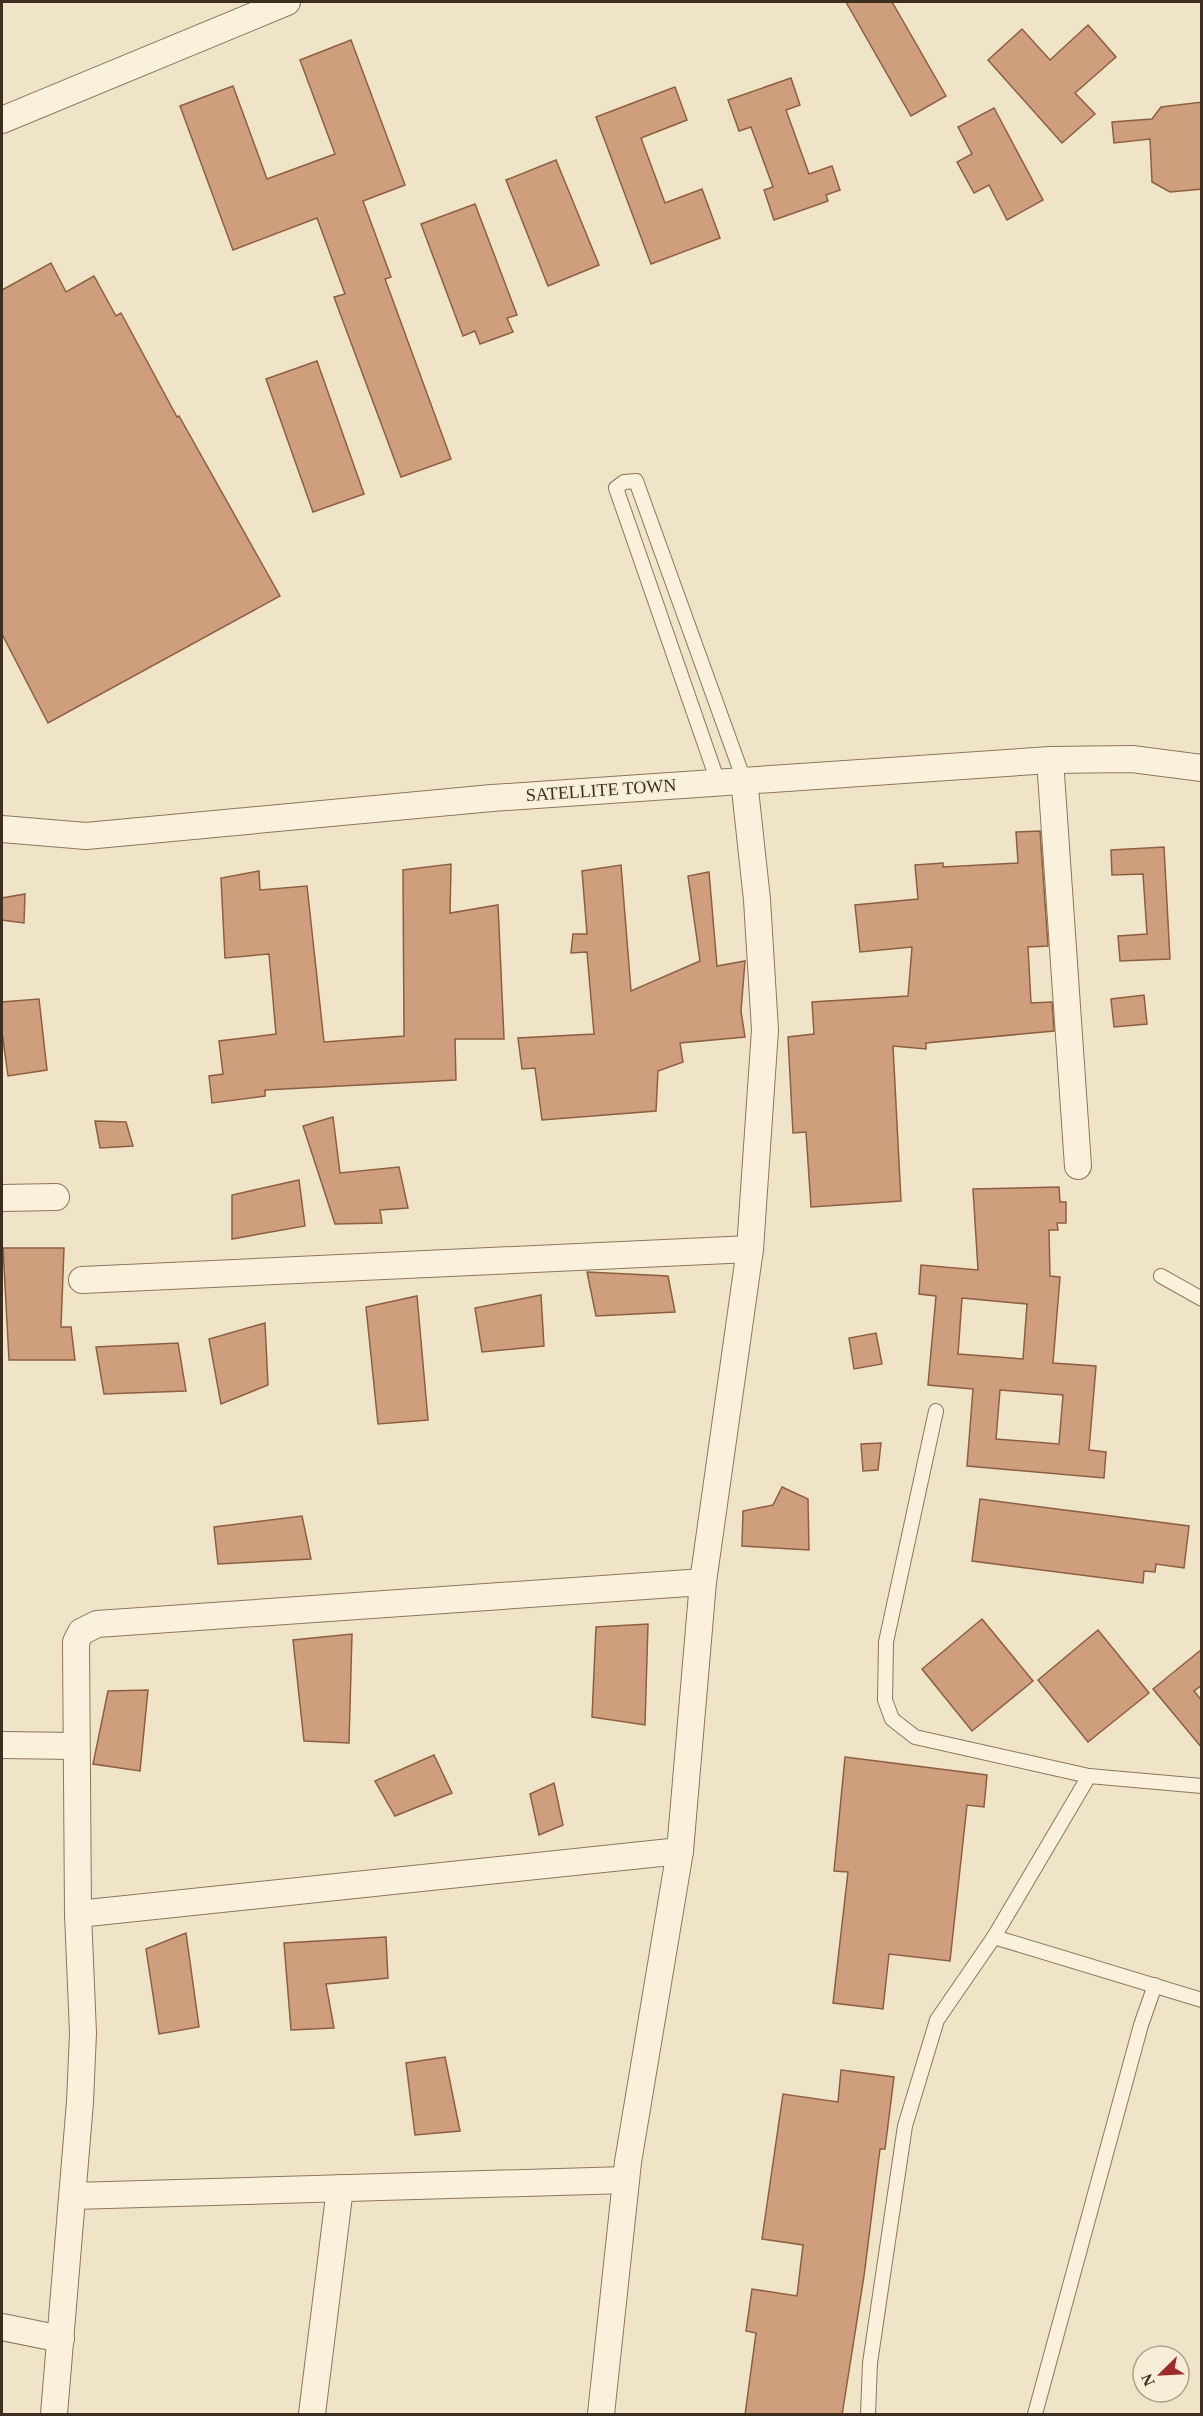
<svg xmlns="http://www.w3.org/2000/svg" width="1203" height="2416" font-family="Georgia,serif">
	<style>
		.building { fill: #cf9f7d; stroke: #8d5f41; stroke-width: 1.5; fill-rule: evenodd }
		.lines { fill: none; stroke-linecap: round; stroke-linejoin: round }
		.lane-casing { stroke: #8d765c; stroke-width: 16 }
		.street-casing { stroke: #8d765c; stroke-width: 28 }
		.lane { stroke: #faf1dc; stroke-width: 14 }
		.street { stroke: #faf1dc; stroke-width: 26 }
		.labels { text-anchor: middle; stroke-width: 4.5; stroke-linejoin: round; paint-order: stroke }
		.street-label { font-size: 18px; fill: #3d2e20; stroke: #f7eed8 }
	</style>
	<rect width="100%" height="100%" fill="#f0e4c8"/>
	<g class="building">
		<path d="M846,2h46l54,94 -35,20z"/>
		<path d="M1088,25l28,32 -41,36 20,21 -33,29 -74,-83 34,-31 28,31z"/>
		<path d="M351,40l54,145 -42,16 28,76 -6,2 66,180 -50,18 -67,-180 11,-3 -28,-76 -84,32 -53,-144 53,-20 34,93 68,-25 -35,-94z"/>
		<path d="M791,78l9,27 -14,5 23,64 23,-8 8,24 -14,5 2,6 -54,19 -10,-30 9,-3 -22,-60 -12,4 -11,-31z"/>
		<path d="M675,87l12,33 -46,18 24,65 37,-14 18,49 -69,26 -55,-147z"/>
		<path d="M1202,102v87l-32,3 -18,-10 -2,-43 -36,4 -2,-21 40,-3 9,-12z"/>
		<path d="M994,108l49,92 -36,20 -18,-35 -15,8 -17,-31 15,-8 -14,-27z"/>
		<path d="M556,160l43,105 -51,21 -42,-106z"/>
		<path d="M475,204l42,111 -10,3 6,14 -33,12 -5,-13 -12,5 -42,-112z"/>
		<path d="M51,263l15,29 28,-16 22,40 5,-3 56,104 2,-1 101,180 -232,127 -46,-89v-344z"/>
		<path d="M317,361l47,133 -51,18 -47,-133z"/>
		<path d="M1040,831l8,115 -20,1 3,56 21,-1 2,29 -128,12v6l-33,-3 8,155 -90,6 -5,-75 -13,1 -5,-96 26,-3 -2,-32 96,-6 4,-49 -52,5 -5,-47 63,-6 -3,-34 28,-2v4l75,-4 -2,-31z"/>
		<path d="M1164,847l6,112 -50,2 -2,-25 29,-2 -4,-60 -31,1 -1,-25z"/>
		<path d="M451,864l-1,49 48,-8 6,134h-49l1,41 -191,10v6l-53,7 -3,-27 14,-2 -4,-33 57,-7 -7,-80 -44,4 -4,-80 38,-7 1,19 47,-4 17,156 80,-6 -1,-166z"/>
		<path d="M621,865l10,126 69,-30 -12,-85 21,-4 8,94 28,-5 -4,50 4,26 -65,6 3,19 -25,9 -2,40 -114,9 -7,-52 -13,1 -4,-31 76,-4 -7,-82 -16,1 2,-19h14l-5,-63z"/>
		<path d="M25,894l-1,29 -22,-3v-22z"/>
		<path d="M1144,995l3,29 -33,3 -3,-28z"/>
		<path d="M39,999l8,71 -39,6 -6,-44v-30z"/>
		<path d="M333,1117l7,56 59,-6 9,41 -28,2 2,13 -47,1 -32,-98z"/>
		<path d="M95,1121l31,1 7,24 -33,2z"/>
		<path d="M299,1180l6,46 -73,13v-44z"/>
		<path d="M1059,1187l1,15h6v21h-9l1,7h-9l1,46 10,1 -7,86 43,3 -7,84 17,2 -2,26 -137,-12 6,-77 -45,-4 8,-89 -17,-2 2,-29 57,5 -5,-81zM962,1298l65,6 -4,55 -65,-5zM1000,1390l63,5 -4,49 -63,-5z"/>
		<path d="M3,1248h61l-3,79h10l4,33h-66z"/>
		<path d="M587,1272l81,4 7,36 -79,4z"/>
		<path d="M541,1295l3,51 -62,6 -7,-44z"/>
		<path d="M417,1296l11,124 -50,4 -12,-117z"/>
		<path d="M265,1323l3,62 -47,19 -12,-65z"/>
		<path d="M876,1333l6,31 -28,5 -5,-31z"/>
		<path d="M178,1343l8,48 -82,3 -8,-47z"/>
		<path d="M881,1443l-3,27 -15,1 -2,-27z"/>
		<path d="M782,1487l26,12 1,51 -67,-4 1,-35 30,-6z"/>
		<path d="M980,1499l209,27 -5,42 -28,-4 -1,8 -11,-1 -1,12 -171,-22z"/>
		<path d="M302,1516l9,43 -93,5 -4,-37z"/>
		<path d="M982,1619l51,62 -61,50 -50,-62z"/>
		<path d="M648,1624l-3,101 -53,-8 4,-90z"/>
		<path d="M1098,1630l51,63 -61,49 -50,-62z"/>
		<path d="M352,1634l-3,109 -45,-2 -11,-101z"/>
		<path d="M1202,1649v36l-8,6 8,10v47l-49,-59z"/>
		<path d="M148,1690l-8,81 -47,-7 15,-73z"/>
		<path d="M434,1755l18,38 -57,23 -20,-35z"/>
		<path d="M845,1757l142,18 -3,32 -17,-2 -17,156 -61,-7 -6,55 -50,-6 15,-131 -14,-1z"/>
		<path d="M554,1783l9,42 -24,10 -9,-41z"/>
		<path d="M186,1933l13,94 -40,7 -13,-85z"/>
		<path d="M386,1937l2,41 -62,6 8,44 -43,2 -7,-87z"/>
		<path d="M445,2057l15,74 -45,4 -9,-72z"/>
		<path d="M841,2070l53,7 -9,72h-5l-16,127 -22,139h-97l11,-82 -10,-2 6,-42 45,7 6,-51 -41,-6 21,-145 55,8z"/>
	</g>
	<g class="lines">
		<defs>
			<g id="lane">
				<path d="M718,782l-102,-294 8,-6 12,-1 108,299"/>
				<path d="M1161,1276l41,23"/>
				<path d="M936,1411l-50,231 -1,58 7,19 23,18 174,39 113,10"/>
				<path d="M994,1937l208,63"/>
				<path d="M868,2414l2,-51 35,-237 32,-106 57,-83 95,-161"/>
				<path d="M1035,2414l106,-389 14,-40"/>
			</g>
			<g id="street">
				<path d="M2,120l285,-118"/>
				<path d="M1050,760l28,406"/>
				<path d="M2,829l84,7 406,-38 558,-38 82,-1 70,9"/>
				<path d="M2,1198l54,-1"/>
				<path d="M82,1280l668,-31"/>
				<path d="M2,1745l74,1"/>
				<path d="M78,1914l602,-63"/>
				<path d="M73,2196l553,-16"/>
				<path d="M2,2327l59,12"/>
				<path d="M54,2414l26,-312 3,-69 -5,-119 -2,-272 5,-10 16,-8 606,-42"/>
				<path d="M312,2414l28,-226"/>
				<path d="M601,2414l27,-252 52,-311 23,-269 47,-333 15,-219 -8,-130 -13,-120"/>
			</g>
		</defs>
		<use href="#lane" class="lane-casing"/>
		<use href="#street" class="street-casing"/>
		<use href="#lane" class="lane"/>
		<use href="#street" class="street"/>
	</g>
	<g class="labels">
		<g class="street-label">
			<text transform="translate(601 790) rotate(-4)" y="6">SATELLITE TOWN</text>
		</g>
	</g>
	<rect width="1203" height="2416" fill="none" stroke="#3d2e20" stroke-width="6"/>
	<g transform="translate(1161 2374) rotate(246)"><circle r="28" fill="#f7eed8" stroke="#ada18e" stroke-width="1.5"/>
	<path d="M0-4.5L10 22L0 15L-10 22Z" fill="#9e2a2b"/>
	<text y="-9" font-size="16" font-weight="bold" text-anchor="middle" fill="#3d2e20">N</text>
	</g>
</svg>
